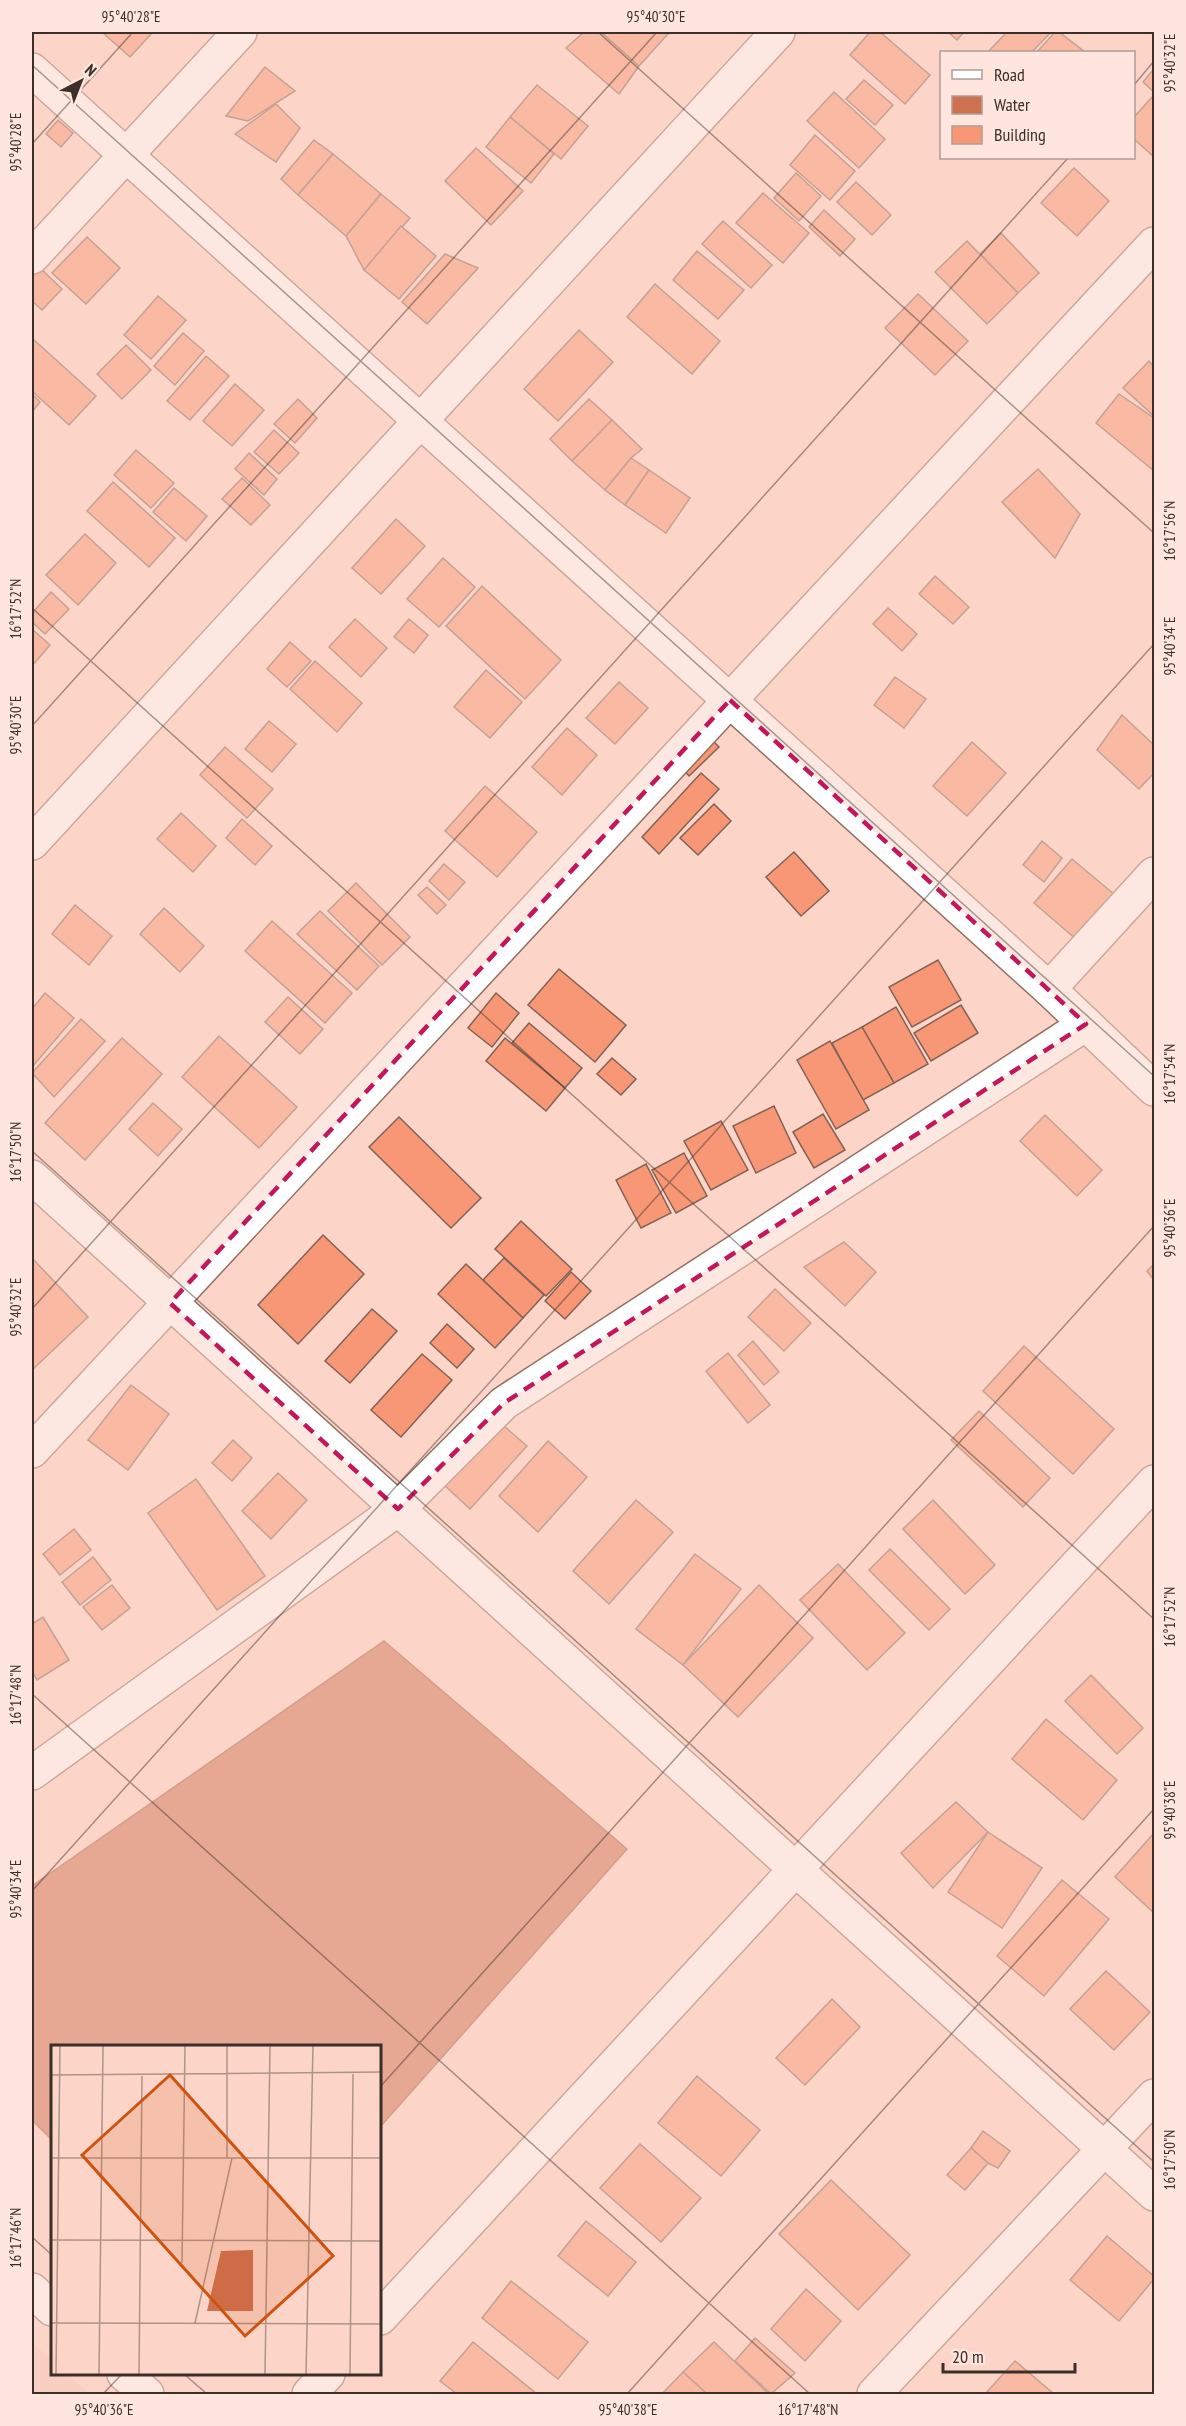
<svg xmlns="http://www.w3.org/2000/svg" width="1186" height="2426" font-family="'PT Sans Narrow',sans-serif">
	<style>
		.built { fill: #f6c8b8 }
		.water { fill: #cd7150; stroke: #a25d44; stroke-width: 1.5 }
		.building { fill: #f79775; stroke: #836256; stroke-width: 1.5 }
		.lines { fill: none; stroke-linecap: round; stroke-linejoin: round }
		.minor-casing { stroke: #927064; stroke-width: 36 }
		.minor { stroke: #fff; stroke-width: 33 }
		.marked { fill: none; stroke: #c2185b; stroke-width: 4.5; stroke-dasharray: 12 8; stroke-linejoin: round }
		.ticks { fill: none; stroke: #3c2e28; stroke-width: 1.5; stroke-opacity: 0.45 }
		.inset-road { fill: none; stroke: #af9288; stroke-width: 1.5 }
		.view { fill: #ce5310; fill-opacity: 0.15; stroke: #ce5310; stroke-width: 3 }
		.inset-edge { fill: none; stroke: #3c2e28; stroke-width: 3 }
		.neatline { fill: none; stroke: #3c2e28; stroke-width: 2 }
		.ticks-label { font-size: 15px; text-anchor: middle; fill: #3c2e28 }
	</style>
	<rect width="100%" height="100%" fill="#fcd5c8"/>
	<path class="built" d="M32,2342l20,19v13h15l23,20h-58z"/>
	<path class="water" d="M384,1641l243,208 -247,278v-81h-328v94l-20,-20v-234z"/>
	<g class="building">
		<path d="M102,32h51l-23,25z"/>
		<path d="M584,32h17l38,34 -20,28 -53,-46z"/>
		<path d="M601,32h64l3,2 -29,32z"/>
		<path d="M870,32h10l50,43 -25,29 -55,-49z"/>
		<path d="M948,32h16l-7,8z"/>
		<path d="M1007,32h44l-19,20h-44z"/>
		<path d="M1055,32h4l26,20h-48z"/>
		<path d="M265,67l30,24 -47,30 -22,-5z"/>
		<path d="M1154,69v23l-11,-10z"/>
		<path d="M864,80l29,25 -18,20 -29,-26z"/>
		<path d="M537,85l51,41 -27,33 -51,-42z"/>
		<path d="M834,92l51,47 -26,29 -52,-47z"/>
		<path d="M1154,95v62l-20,-18v-22z"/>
		<path d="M276,104l24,24 -24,34 -41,-28z"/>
		<path d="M510,117l44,37 -23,29 -45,-36z"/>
		<path d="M58,120l15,13 -12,14 -15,-13z"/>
		<path d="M815,135l40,36 -25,29 -40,-35z"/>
		<path d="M314,140l19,14 -35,41 -17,-16z"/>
		<path d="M476,148l47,43 -32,34 -46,-44z"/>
		<path d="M333,154l48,40 -35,42 -48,-41z"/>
		<path d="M1074,168l35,33 -32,35 -36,-33z"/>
		<path d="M796,173l25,23 -22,25 -25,-23z"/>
		<path d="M856,182l35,33 -19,20 -35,-33z"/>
		<path d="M763,193l46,40 -26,30 -47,-40z"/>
		<path d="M381,194l29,24 -46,52 -18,-34z"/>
		<path d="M824,210l31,29 -15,17 -31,-29z"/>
		<path d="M723,221l49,44 -21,23 -49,-44z"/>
		<path d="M401,226l35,30 -37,43 -35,-29z"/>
		<path d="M1001,233l38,40 -21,20 -38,-39z"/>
		<path d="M87,237l33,31 -34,36 -34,-31z"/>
		<path d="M967,241l51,52 -31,31 -52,-52z"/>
		<path d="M697,251l47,39 -26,29 -45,-39z"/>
		<path d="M445,254l33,14 -51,56 -25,-22z"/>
		<path d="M37,265l25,24 -20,21 -10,-9v-30z"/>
		<path d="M655,284l65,57 -28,33 -65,-57z"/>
		<path d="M918,294l50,47 -33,34 -50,-47z"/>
		<path d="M158,296l28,24 -35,39 -27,-24z"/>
		<path d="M579,330l34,32 -55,59 -34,-32z"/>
		<path d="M183,333l21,18 -29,34 -21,-19z"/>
		<path d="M34,340l62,56 -27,29 -37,-34v-48z"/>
		<path d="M126,345l25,25 -29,29 -25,-25z"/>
		<path d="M206,356l23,20 -39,44 -23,-19z"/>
		<path d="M1149,361l5,6v49l-31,-28z"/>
		<path d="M235,384l29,26 -32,36 -29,-25z"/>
		<path d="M32,394l8,8 -8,10z"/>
		<path d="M1119,394l35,24v53l-58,-48z"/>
		<path d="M298,399l19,19 -22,25 -21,-19z"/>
		<path d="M589,399l23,21 -40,41 -22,-22z"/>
		<path d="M612,420l30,29 -11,9 -26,32 -33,-29z"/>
		<path d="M274,430l25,23 -20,21 -25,-22z"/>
		<path d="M136,450l38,33 -23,25 -37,-33z"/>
		<path d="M249,453l28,26 -13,16 -29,-26z"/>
		<path d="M631,458l18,12 -24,35 -20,-15z"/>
		<path d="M1038,469l42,45 -25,44 -53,-56z"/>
		<path d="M649,470l41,28 -24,35 -41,-28z"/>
		<path d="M242,478l28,27 -19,20 -29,-26z"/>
		<path d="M113,482l62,56 -26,29 -62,-56z"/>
		<path d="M174,488l33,28 -21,25 -33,-29z"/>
		<path d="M396,519l29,27 -44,48 -29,-26z"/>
		<path d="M85,534l31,29 -38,42 -32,-30z"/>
		<path d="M443,558l32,29 -36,40 -32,-28z"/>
		<path d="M935,576l34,31 -16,17 -34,-30z"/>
		<path d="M482,586l79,74 -36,39 -79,-73z"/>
		<path d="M51,592l18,17 -24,25 -13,-12v-9z"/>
		<path d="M888,608l29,26 -15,17 -29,-27z"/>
		<path d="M355,619l32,29 -26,29 -32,-30z"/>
		<path d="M409,619l19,16 -14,18 -20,-16z"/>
		<path d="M32,629l18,16 -18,21z"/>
		<path d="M290,642l21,19 -24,26 -20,-18z"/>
		<path d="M315,661l47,42 -25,29 -47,-43z"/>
		<path d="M486,670l36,32 -32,36 -36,-31z"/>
		<path d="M895,677l31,22 -22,29 -30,-23z"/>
		<path d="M619,682l29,26 -33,36 -29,-26z"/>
		<path d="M1122,715l32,30v28l-15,16 -42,-39z"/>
		<path d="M269,721l27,23 -24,28 -27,-23z"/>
		<path d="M567,728l30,27 -35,40 -30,-28z"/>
		<path d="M706,734l13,13 -30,29 -12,-13z"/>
		<path d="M972,742l34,31 -39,43 -34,-30z"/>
		<path d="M225,747l48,42 -26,29 -47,-43z"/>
		<path d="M701,773l18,16 -60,65 -17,-17z"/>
		<path d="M485,786l52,46 -40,45 -52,-46z"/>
		<path d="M714,804l17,17 -33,34 -18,-17z"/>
		<path d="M181,813l35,33 -23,26 -36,-33z"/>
		<path d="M242,819l30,27 -17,19 -29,-27z"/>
		<path d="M1042,841l20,17 -18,24 -21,-17z"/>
		<path d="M794,852l35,39 -28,25 -35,-39z"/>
		<path d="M1072,859l43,36 -38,45 -43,-37z"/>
		<path d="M444,864l21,18 -16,18 -20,-19z"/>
		<path d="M356,883l54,54 -28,28 -54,-54z"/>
		<path d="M427,887l19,18 -9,9 -19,-19z"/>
		<path d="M75,905l37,31 -23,29 -37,-31z"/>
		<path d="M164,908l40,38 -24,26 -40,-38z"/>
		<path d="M320,911l59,55 -22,24 -60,-56z"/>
		<path d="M272,921l80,72 -27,30 -80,-72z"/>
		<path d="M938,960l23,40 -49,27 -23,-40z"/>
		<path d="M559,969l67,56 -31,37 -67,-57z"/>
		<path d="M45,993l29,25 -42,49v-58z"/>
		<path d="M496,993l23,20 -27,34 -24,-19z"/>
		<path d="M288,997l35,32 -23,25 -35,-32z"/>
		<path d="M961,1005l17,28 -47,28 -17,-28z"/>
		<path d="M896,1007l32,57 -34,19 -32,-56z"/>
		<path d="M81,1019l24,22 -51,56 -22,-24z"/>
		<path d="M529,1023l53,45 -17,20 -53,-45z"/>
		<path d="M862,1027l32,56 -31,17 -31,-57z"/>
		<path d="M219,1036l78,71 -38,41 -77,-71z"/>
		<path d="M122,1038l40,36 -77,86 -40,-37z"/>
		<path d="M505,1038l60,50 -19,23 -60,-50z"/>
		<path d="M830,1041l39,69 -33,19 -39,-69z"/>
		<path d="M612,1058l24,21 -15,16 -24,-21z"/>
		<path d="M153,1103l29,26 -24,27 -29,-27z"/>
		<path d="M774,1106l22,47 -40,20 -23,-47z"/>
		<path d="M823,1114l22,36 -31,18 -21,-36z"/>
		<path d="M1045,1115l57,55 -25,26 -57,-55z"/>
		<path d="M399,1117l82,81 -30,30 -82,-81z"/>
		<path d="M721,1121l27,49 -37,20 -27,-49z"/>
		<path d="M684,1153l23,43 -31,17 -24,-43z"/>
		<path d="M646,1164l25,49 -30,15 -25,-48z"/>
		<path d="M521,1221l51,48 -26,27 -51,-47z"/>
		<path d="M323,1235l41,39 -66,70 -40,-39z"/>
		<path d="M844,1242l32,30 -31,34 -41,-39z"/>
		<path d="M32,1258l56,59 -56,53z"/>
		<path d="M504,1258l40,37 -21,23 -40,-38z"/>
		<path d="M466,1264l57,54 -28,30 -57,-54z"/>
		<path d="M1154,1264v16l-7,-9z"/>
		<path d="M571,1272l20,19 -26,28 -20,-18z"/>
		<path d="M775,1289l36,34 -27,28 -36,-34z"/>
		<path d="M372,1309l25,22 -47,52 -25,-22z"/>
		<path d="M447,1324l27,25 -17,19 -27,-25z"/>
		<path d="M753,1341l26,31 -15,13 -26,-30z"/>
		<path d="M1024,1346l90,83 -41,45 -90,-83z"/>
		<path d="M728,1353l42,52 -22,18 -42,-52z"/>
		<path d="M422,1354l30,26 -51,57 -30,-27z"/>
		<path d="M131,1385l38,29 -41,56 -40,-30z"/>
		<path d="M979,1411l71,67 -27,29 -72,-67z"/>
		<path d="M498,1421l29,25 -57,63 -28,-26z"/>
		<path d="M233,1440l19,18 -20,23 -20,-18z"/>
		<path d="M548,1441l39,36 -49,55 -39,-36z"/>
		<path d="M278,1473l29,27 -36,39 -29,-28z"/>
		<path d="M196,1479l69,97 -48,34 -69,-97z"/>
		<path d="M636,1500l37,32 -64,72 -36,-33z"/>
		<path d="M933,1500l62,65 -30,29 -62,-65z"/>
		<path d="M74,1529l17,21 -31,25 -17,-21z"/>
		<path d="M890,1549l60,60 -21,21 -60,-60z"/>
		<path d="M695,1554l46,35 -58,76 -47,-36z"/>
		<path d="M93,1557l18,23 -31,25 -18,-23z"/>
		<path d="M838,1564l67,69 -38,37 -67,-70z"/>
		<path d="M112,1585l18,23 -28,22 -19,-23z"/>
		<path d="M759,1585l54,53 -75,79 -55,-52z"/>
		<path d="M43,1617l26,43 -32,20 -5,-9v-47z"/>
		<path d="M1091,1675l52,53 -26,26 -52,-53z"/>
		<path d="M1046,1719l71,61 -34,40 -71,-61z"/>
		<path d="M956,1802l32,30 -55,56 -32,-35z"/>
		<path d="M988,1832l54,36 -40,60 -54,-36z"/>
		<path d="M1154,1833v80l-39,-36z"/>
		<path d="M1062,1880l47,39 -65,77 -47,-40z"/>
		<path d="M1106,1971l44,41 -36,38 -44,-41z"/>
		<path d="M832,1999l28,28 -55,58 -29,-27z"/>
		<path d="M697,2076l63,54 -39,46 -63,-53z"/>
		<path d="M983,2131l27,20 -12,17 -10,-5 -17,-15z"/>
		<path d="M640,2144l61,54 -40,44 -61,-54z"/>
		<path d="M971,2148l17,15 -23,27 -18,-15z"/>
		<path d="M831,2180l79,75 -52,55 -79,-76z"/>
		<path d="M586,2221l50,41 -28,34 -50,-40z"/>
		<path d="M1107,2236l47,40v3l-35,42 -49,-41z"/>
		<path d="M511,2281l77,61 -30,37 -76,-61z"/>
		<path d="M806,2289l35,32 -36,40 -34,-32z"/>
		<path d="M755,2338l40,35 -24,21 -36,-33z"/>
		<path d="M473,2342l64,52h-80l-17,-13z"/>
		<path d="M714,2342l55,52h-62l-24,-22z"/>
		<path d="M1015,2361l39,33h-69z"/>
		<path d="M683,2372l24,22h-45z"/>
	</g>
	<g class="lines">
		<defs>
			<g id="minor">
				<path d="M32,70l1017,919 105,100"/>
				<path d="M32,257l208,-225"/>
				<path d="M32,843l746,-811"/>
				<path d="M1049,989l105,-115"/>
				<path d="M32,1177l1122,1017"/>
				<path d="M32,1451l1122,-1207"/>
				<path d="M32,1773l366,-264 106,-106 582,-379"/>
				<path d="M32,2290l20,19"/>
				<path d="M380,2318l774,-836"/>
				<path d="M124,2374l23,20"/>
				<path d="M309,2394l19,-20"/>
				<path d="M874,2394l280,-298"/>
			</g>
		</defs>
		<use href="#minor" class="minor-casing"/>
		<use href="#minor" class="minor"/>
	</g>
	<path d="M0 0H1186V2426H0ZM730,700l356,324 -582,379 -106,106 -228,-206z" fill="#fcd5c8" fill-opacity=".55" fill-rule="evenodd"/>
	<path class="marked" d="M730,700l356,324 -582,379 -106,106 -228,-206z"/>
	<path class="ticks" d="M598,32l556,501M32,65l1122,1011M1134,85l20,-24M32,144l101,-112M32,608l1122,1011M32,726l625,-694M32,1151l1122,1011M32,1309l1036,-1151M32,1694l778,700M32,1891l1122,-1247M380,2087l774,-861M32,2237l20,18M184,2374l23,20M103,2394l19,-20M627,2394l527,-585M1151,2394l3,-3"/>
	<g transform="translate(51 2045)">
		<rect width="330" height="330" fill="#fcd5c8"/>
		<path d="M202,205v61h-46l14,-60z" fill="#cd7150"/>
		<path class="inset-road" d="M0,30l330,-3M0,113h330M176,113v-112M0,195l330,1M131,218l3,-217M0,278l330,1M144,278l37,-165M5,329l4,-328M48,329l4,-328M88,329l3,-298M214,329l5,-328M255,329l7,-328M299,329l3,-300"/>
		<path class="view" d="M119,30l163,181 -88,80 -163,-181z"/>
		<rect width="330" height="330" class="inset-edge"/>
	</g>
	<rect width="1186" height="2426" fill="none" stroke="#fee6de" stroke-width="66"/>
	<rect x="940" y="51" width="195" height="108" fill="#fee6de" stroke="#b09c95" stroke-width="1.5"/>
	<rect x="952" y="70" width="30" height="9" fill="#ffffff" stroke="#b09c95" stroke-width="1.5"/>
	<text x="994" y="81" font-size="18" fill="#3c2e28">Road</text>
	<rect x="952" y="96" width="30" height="18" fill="#cd7150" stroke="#b09c95" stroke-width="1.5"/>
	<text x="994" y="111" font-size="18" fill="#3c2e28">Water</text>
	<rect x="952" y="126" width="30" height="18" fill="#f79775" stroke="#b09c95" stroke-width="1.5"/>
	<text x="994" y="141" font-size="18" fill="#3c2e28">Building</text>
	<g transform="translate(81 81) rotate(42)" stroke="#fee6de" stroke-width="4.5" paint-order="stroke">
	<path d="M0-4.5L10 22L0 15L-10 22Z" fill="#3c2e28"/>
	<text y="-9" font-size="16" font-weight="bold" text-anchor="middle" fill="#3c2e28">N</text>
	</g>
	<path d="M943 2363v9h132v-9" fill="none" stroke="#3c2e28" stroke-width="3"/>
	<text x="952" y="2363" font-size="18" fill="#3c2e28" stroke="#fee6de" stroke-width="4.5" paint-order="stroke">20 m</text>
	<rect x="33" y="33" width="1120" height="2360" class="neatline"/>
	<g class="ticks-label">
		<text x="131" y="22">95°40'28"E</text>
		<text x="656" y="22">95°40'30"E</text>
		<text transform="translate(1170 63) rotate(-90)" y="5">95°40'32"E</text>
		<text transform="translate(16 142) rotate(-90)" y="5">95°40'28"E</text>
		<text transform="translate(1170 531) rotate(-90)" y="5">16°17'56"N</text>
		<text transform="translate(16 609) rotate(-90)" y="5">16°17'52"N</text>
		<text transform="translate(1170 646) rotate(-90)" y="5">95°40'34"E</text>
		<text transform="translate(16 725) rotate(-90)" y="5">95°40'30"E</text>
		<text transform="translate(1170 1074) rotate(-90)" y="5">16°17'54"N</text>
		<text transform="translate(16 1152) rotate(-90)" y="5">16°17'50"N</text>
		<text transform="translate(1170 1228) rotate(-90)" y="5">95°40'36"E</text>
		<text transform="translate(16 1307) rotate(-90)" y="5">95°40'32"E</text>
		<text transform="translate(1170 1617) rotate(-90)" y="5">16°17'52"N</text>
		<text transform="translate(16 1695) rotate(-90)" y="5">16°17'48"N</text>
		<text transform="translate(1170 1810) rotate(-90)" y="5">95°40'38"E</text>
		<text transform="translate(16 1889) rotate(-90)" y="5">95°40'34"E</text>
		<text transform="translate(1170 2160) rotate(-90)" y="5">16°17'50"N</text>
		<text transform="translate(16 2238) rotate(-90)" y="5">16°17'46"N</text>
		<text x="104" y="2415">95°40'36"E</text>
		<text x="628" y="2415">95°40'38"E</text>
		<text x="808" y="2415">16°17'48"N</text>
	</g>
</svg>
